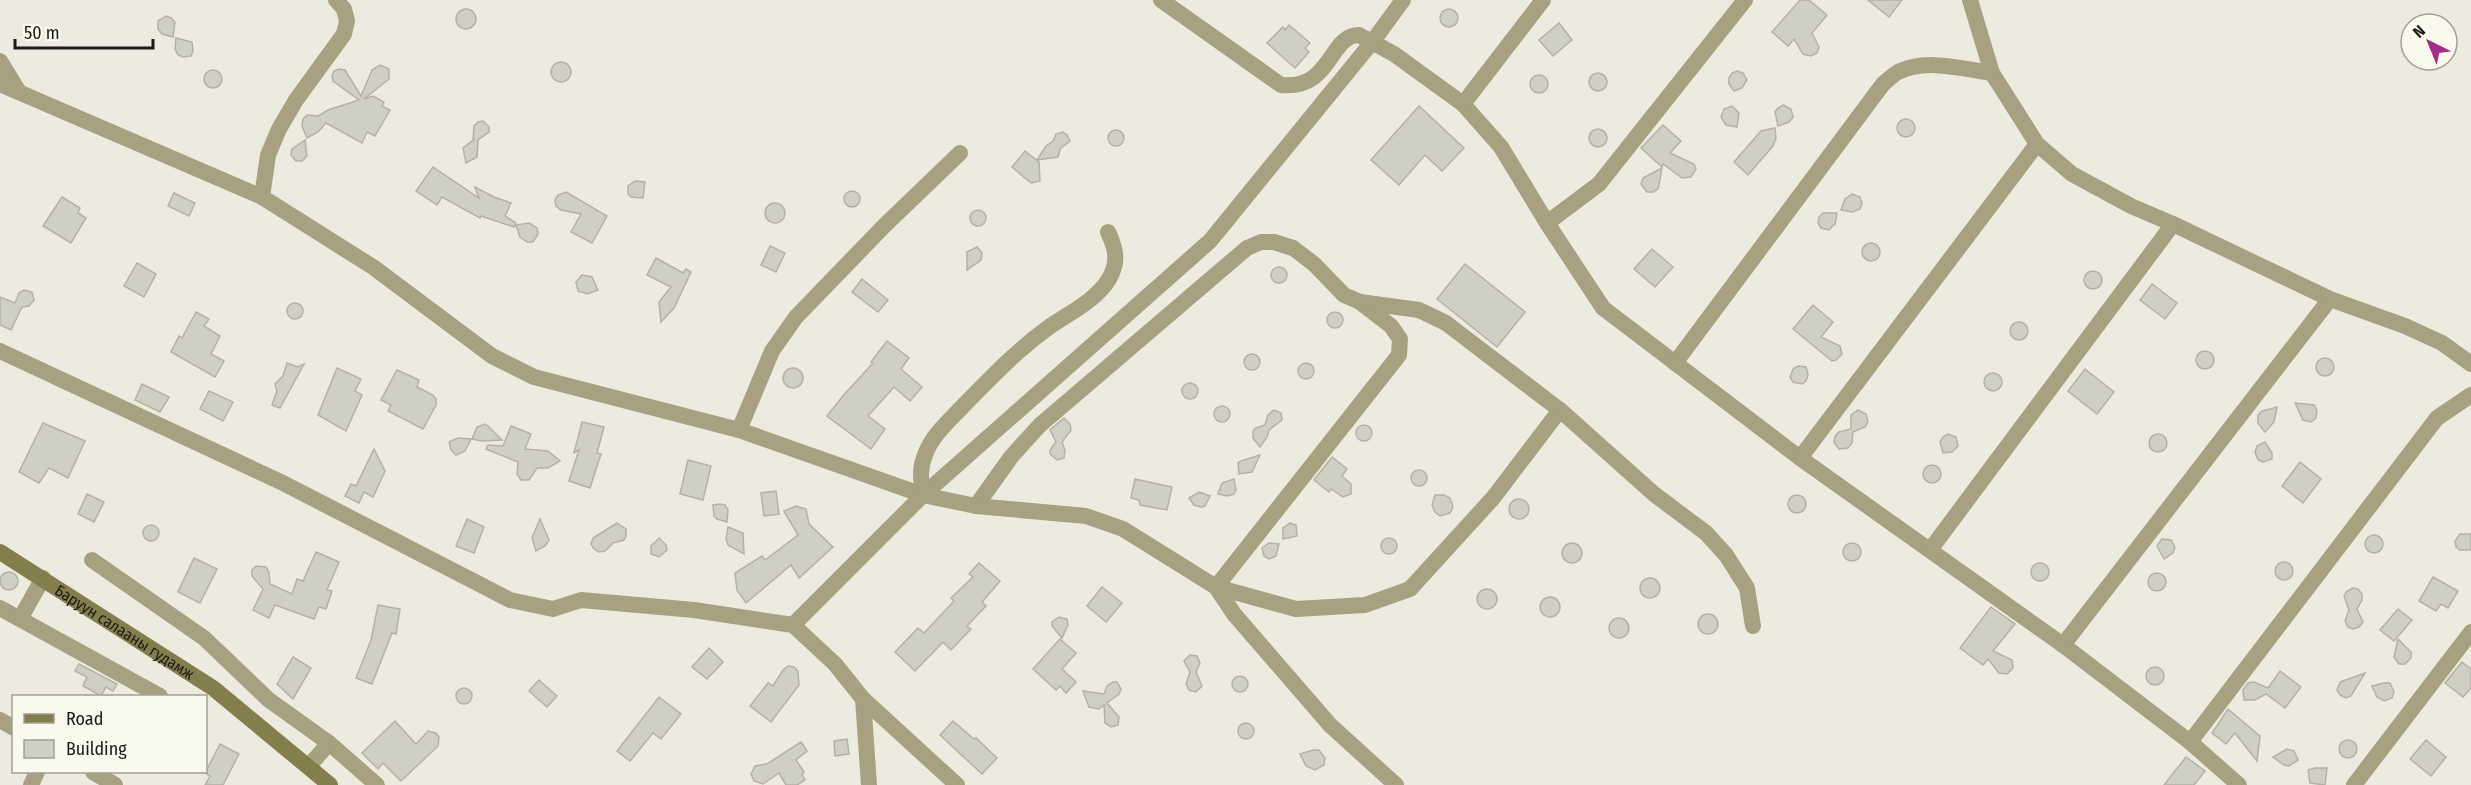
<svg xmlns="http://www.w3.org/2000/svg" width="2471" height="785" font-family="'Fira Sans Condensed',sans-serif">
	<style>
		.building { fill: #d0cfc4; stroke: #b3b2a7; stroke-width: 1.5 }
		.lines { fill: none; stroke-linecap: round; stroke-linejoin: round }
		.minor { stroke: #a6a281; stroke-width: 16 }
		.secondary { stroke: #847e4d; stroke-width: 16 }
		.labels { text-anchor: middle; stroke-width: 6; stroke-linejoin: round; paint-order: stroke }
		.street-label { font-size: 16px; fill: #1a1a16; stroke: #faf9ed }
	</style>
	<rect width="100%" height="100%" fill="#edebe0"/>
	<g class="building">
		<path d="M1800,0h9l18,15 -15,18 7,14 -2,6 -6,3 -8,-2 -9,-15 -6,7 -16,-14z"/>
		<path d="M1868,0h34l-13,17z"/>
		<circle cx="1449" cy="18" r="9"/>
		<circle cx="466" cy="19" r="10"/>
		<path d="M166,16l5,2 4,4 -2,15 -11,-3 -4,-5v-8z"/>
		<path d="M1559,23l13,17 -19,16 -14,-16z"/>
		<path d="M1289,25l21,18 -5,5 4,4 -14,16 -28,-25 16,-16 2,3z"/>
		<path d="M176,38l16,4 1,9 -2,5 -8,1 -5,-2 -3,-6z"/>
		<circle cx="561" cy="72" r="10"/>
		<path d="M380,65l9,4v10l-25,20 9,-3 11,6 -2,4 8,4 -15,26 -8,-4 -5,11 -36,-20 -8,9 -11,6 -5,-12 1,-7 4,-4 11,1 10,-6 31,-10 -26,-19 -1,-5 2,-5 5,-2 6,1 16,26 11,-26z"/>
		<circle cx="213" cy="79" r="9"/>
		<path d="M1737,71l6,2 4,7 -5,8 -8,3 -5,-7v-6l3,-5z"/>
		<circle cx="1598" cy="82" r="9"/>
		<circle cx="1539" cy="84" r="9"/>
		<path d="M1783,105l8,4 2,8 -4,5 -11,4 -3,-14 3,-4z"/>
		<path d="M1419,106l45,42 -22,23 -17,-16 -26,30 -28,-25z"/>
		<path d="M1732,106l7,7 -2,14 -11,-2 -5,-8 3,-8z"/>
		<circle cx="1906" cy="128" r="9"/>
		<path d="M483,121l6,6v5l-11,8 -1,17 -11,6 -3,-15 10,-8 1,-14 4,-4z"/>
		<path d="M1663,125l18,16 -11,12 24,11 2,5 -5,8 -9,1 -19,-14 -1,3 -21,-19z"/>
		<path d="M1775,128l1,10 -3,8 -25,29 -14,-13 27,-31z"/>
		<circle cx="1598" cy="138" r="9"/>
		<circle cx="1116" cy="138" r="8"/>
		<path d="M1063,132l4,3 3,6 -10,8 -2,8 -21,3 9,-14 7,-5 3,-7z"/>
		<path d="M305,140l2,16 -5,5h-6l-5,-6 1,-6z"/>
		<path d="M1025,151l14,11 1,19 -9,2 -19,-16z"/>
		<path d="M433,167l46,31 -4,-11 19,10 17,6 -6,13 11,7 -2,4 -33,-11 -1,2 -38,-21 -5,8 -21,-14z"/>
		<path d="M1662,168l-4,21 -5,3h-6l-6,-8 2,-6z"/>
		<path d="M635,181l10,1 -2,16 -12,-1 -3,-3v-8z"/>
		<circle cx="852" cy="199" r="8"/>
		<path d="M566,192l41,24 -15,27 -21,-11 10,-18 -20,-4 -5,-4 -1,-6 3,-5z"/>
		<path d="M174,193l21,10 -6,13 -21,-10z"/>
		<path d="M1852,194l8,3 2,6 -2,6 -8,3 -11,-2 4,-11z"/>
		<path d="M62,197l18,11 -2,5 8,5 -15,25 -28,-17z"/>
		<circle cx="775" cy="213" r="10"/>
		<circle cx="978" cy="218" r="8"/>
		<path d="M1823,213h14l-2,11 -6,6 -8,-2 -3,-5 1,-6z"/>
		<path d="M529,223l8,5 1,6 -5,8h-6l-7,-5 -4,-12z"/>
		<circle cx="1871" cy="252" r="9"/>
		<path d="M770,246l15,7 -9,19 -15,-7z"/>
		<path d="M977,247l5,6 -1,7 -14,10v-18z"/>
		<path d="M1652,249l21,18 -18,20 -21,-18z"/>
		<path d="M656,258l27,15 3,-4 5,3 -17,36 -13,14 -2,-20 12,-15 -24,-12z"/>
		<path d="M137,263l19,11 -12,23 -20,-11z"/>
		<path d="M1465,264l60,48 -28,35 -60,-48z"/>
		<circle cx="1279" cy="275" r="8"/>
		<circle cx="2093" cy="280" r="9"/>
		<path d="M582,275l10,2 6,13 -11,4 -9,-3 -2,-9z"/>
		<path d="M862,279l26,21 -10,12 -26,-20z"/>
		<path d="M2152,284l25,19 -12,16 -25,-19z"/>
		<path d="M24,290l8,2 2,8 -5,6 -7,1 -11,23 -11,-5v-28l15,6 4,-10z"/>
		<circle cx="295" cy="311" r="8"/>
		<path d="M1813,305l20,17 -12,15 19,9 2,8 -6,6 -4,1 -39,-32z"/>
		<path d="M196,312l13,7 -5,7 16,10 -9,18 13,7 -9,16 -44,-25 8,-16 3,2z"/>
		<circle cx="1335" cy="320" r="8"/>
		<circle cx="2019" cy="331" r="9"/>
		<path d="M887,341l22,17 -8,11 21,18 -12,14 -16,-14 -26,29 17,13 -14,20 -44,-33 15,-19 31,-34 -2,-1z"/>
		<circle cx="2205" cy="360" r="9"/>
		<circle cx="1252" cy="362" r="8"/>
		<circle cx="2325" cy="367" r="9"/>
		<path d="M287,363l11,4 6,-3 -24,44 -8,-3 5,-14 -2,-7 8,-8z"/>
		<circle cx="1306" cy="371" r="8"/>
		<path d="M1798,366l8,1 2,8 -2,6 -4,3 -9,-2 -3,-5 3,-8z"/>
		<path d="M337,368l24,11 -6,12 7,4 -16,36 -28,-16z"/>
		<circle cx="793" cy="378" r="10"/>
		<path d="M2085,369l29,23 -17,22 -29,-23z"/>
		<path d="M397,370l22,10 -2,7 16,8 3,4v6l-13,24 -35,-18 3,-6 -10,-5z"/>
		<circle cx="1993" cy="382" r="9"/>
		<circle cx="1190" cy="391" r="8"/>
		<path d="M142,384l27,13 -9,15 -25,-12z"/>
		<path d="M209,391l24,11 -10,19 -23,-12z"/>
		<path d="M2295,403l19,2 3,5 -1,8 -5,4 -8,-2z"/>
		<circle cx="1222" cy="414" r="8"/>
		<path d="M2277,407l-3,15 -9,10 -7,-9v-8l4,-4z"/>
		<path d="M1274,410l7,3 1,7 -13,10 -2,7 -7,10 -7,-9v-7l3,-3 9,-3 3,-10z"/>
		<path d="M1858,410l8,4 2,8 -3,5 -12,5 -1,11 -4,5 -9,1 -5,-7 1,-6 4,-4 12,-3v-14z"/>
		<path d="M1064,418l6,6 1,6 -9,12 3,8 -1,8 -7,2 -7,-6v-4l6,-8 -6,-12z"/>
		<path d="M582,422l22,5 -7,26 4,1 -11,34 -21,-7 10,-31 -5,3z"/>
		<path d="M43,423l42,18 -17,37 -19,-10 -10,15 -20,-11z"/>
		<path d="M485,424l3,2 14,14 -20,1 -10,-2 5,-12z"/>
		<circle cx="1364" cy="433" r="8"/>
		<path d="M511,426l20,8 -6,15 23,2 12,10 -12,7h-11l-8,12h-8l-4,-6 1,-12 -32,-13 2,-4 15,1z"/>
		<path d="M1948,434l8,3 2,9 -6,6 -9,1 -3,-11 3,-5z"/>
		<circle cx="2158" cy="443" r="9"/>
		<path d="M458,438l13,1 -6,12 -9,4 -5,-5 -2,-8z"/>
		<path d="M2265,442l7,11v6l-9,3 -5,-2 -3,-8 2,-6z"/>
		<path d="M374,449l11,22 -12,26 -9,-5 -5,11 -14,-7 6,-12 5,2z"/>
		<path d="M1260,455l-8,17 -13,2 -1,-11 3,-2z"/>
		<path d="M1332,457l15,12 -5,7 9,8v10l-8,3 -12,-8 -2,3 -15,-12z"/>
		<path d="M688,460l23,6 -8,34 -23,-6z"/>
		<path d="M2300,462l21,17 -18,24 -21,-17z"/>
		<circle cx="1932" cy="474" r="9"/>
		<circle cx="1419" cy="478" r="8"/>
		<path d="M1135,479l37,8 -5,23 -27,-5 -1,-5 -8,-2z"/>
		<path d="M1234,479l2,11 -2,4 -7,2 -9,-2 4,-11z"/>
		<path d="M776,491l3,23 -15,2 -3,-23z"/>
		<path d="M1199,492l11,4 -5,10 -4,1 -7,-2 -5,-7z"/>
		<path d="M87,494l17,8 -10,20 -16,-8z"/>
		<path d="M1435,495h9l6,3 3,9 -3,6 -10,3 -5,-4 -3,-7z"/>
		<circle cx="1797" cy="504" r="9"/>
		<circle cx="1519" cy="509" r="10"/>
		<path d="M720,504l5,1 3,5 -1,12 -10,-3 -3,-3 -1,-11z"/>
		<path d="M796,506l10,3 3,15 24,23 -34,31 -8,-13 -45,38 -9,-13 -2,-17 27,-17 3,4 33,-25 -14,-24z"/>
		<path d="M467,519l17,8 -10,26 -18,-7z"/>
		<path d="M540,519l9,21 -4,6 -9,5 -4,-13z"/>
		<path d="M617,523l9,6v7l-2,4 -11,3 -8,8 -6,1 -5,-3 -3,-5 2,-6z"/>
		<path d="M1290,523l6,2 1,11 -14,3v-11z"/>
		<circle cx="151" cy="533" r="8"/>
		<path d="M728,527l15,6 1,21 -16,-9 -2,-6z"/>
		<path d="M2460,534h11v16h-11l-4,-3 -1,-6z"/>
		<circle cx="2374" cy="544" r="9"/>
		<path d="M659,538l7,7 1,5 -8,7 -8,-3v-8z"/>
		<circle cx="1389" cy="546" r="8"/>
		<path d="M2162,539l9,1 4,7 -2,6 -9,6 -7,-13z"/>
		<circle cx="1572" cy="553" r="10"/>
		<path d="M1269,543l10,1 -3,12 -7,3 -5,-3 -2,-8z"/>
		<circle cx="1852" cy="552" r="9"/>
		<path d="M316,552l23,10 -12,28 5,1 -6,18 -7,-2 -5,12 -39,-14 -6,13 -16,-8 10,-21 -11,-13v-6l4,-4 10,1 3,5 1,12 22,10 5,-15 6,2z"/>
		<path d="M194,558l23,11 -17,34 -22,-11z"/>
		<circle cx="2284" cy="571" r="9"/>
		<path d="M979,563l21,18 -18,21 4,4 -19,20 4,3 -20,21 -8,-8 -28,29 -20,-19 23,-24 6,5 30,-32 -3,-3 22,-21 -4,-3z"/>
		<circle cx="2040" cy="572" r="9"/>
		<circle cx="9" cy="581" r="9"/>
		<circle cx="2157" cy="582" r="9"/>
		<path d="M2433,577l25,14 -10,17 -7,-4 -5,7 -17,-10z"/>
		<circle cx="1650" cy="588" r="10"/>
		<path d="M1102,587l20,16 -16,19 -19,-16z"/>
		<path d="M2353,588l5,1 4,5v6l-5,9 6,13 -4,5 -6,2 -5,-2 -3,-6 4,-11 -5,-14 3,-5z"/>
		<circle cx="1487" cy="599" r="10"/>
		<circle cx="1550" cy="607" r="10"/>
		<path d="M378,605l22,4 -4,25 -4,-1 -20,51 -16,-6 15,-38z"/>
		<path d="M1991,607l24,17 -22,27 19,9 1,8 -6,6 -8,-1 -11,-14 -5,6 -23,-17z"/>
		<path d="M2398,609l14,11 -18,21 -14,-11z"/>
		<circle cx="1708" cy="624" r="10"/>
		<path d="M1059,617l8,2 1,6 -6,13 -10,-12v-4z"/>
		<circle cx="1619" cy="628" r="10"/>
		<path d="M1060,639l16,14 -14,16 14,13 -10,11 -6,-7 -4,4 -23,-21z"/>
		<path d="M2398,639l13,13v6l-6,6h-6l-5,-7z"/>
		<path d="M709,648l14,14 -16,17 -15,-12z"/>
		<path d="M1190,655l7,1 3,7 -4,9 6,14 -6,6 -7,-2 -3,-6 4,-12 -6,-11z"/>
		<path d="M293,657l18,11 -18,31 -16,-15z"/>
		<path d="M2462,662l9,7v19l-8,9 -18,-14z"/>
		<path d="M79,664l38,20 -4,7 -7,-4 -5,9 -18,-10 4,-9 -12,-6z"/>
		<path d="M788,666l6,1 4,4 1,14 -28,37 -21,-16 18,-23 5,3 10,-16z"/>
		<circle cx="2155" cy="676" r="9"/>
		<path d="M2280,671l21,16 -16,21 -19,-14 -11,6h-11l-1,-10 5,-7 6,-1 14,6z"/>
		<path d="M2365,673l-14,23 -5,2 -6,-3 -3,-5 3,-8z"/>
		<circle cx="1240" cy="684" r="8"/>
		<path d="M539,680l18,16 -10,11 -18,-16z"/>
		<path d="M1113,682h4l4,7 -2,5 -12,9 12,14 -1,8 -7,2 -6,-4 -1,-18 -5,4 -10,-2 -6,-16 21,3 3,-8z"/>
		<path d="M2384,683h6l4,9 -2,6 -8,3 -7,-4 -5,-11z"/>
		<circle cx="464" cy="696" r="8"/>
		<path d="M659,697l22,17 -20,25 -8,-6 -23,28 -13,-10z"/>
		<path d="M2228,709l32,27 -3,25 -22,-28 -9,11 -14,-11z"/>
		<path d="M395,721l21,23 12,-13 8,2 3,4 -1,9 -37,35 -18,-18 -5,6 -16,-16z"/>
		<path d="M953,721l21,18 2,-1 21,20 -15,16 -42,-39z"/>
		<circle cx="1246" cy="731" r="8"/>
		<path d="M847,739l2,15 -14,2 -1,-15z"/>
		<circle cx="2348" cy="749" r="9"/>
		<path d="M2426,740l20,17 -15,19 -21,-17z"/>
		<path d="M801,742l6,9 -11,9 8,12 -2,2 3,6 -8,5h-11l-7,-12 -16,11 -9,-3 -3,-7 4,-8 12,-2z"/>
		<path d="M220,744l19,10 -16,31h-18l5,-9 -5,-3z"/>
		<path d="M2287,749l7,2 4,9 -9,6 -5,-1 -11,-8z"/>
		<path d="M1313,750h6l6,8 -1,7 -9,5 -9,-4 -6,-12z"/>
		<path d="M2186,757l19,14 -11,14h-30z"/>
		<path d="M2315,768h12l-2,17 -15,-2 -2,-13z"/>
	</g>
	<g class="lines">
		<g class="minor">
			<path d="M1161,0l120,85c51,5 48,-50 78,-50l35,19 69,50 38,43 46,76 56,85 197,150 263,187 127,97 49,43"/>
			<path d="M1970,0l22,73 45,71 35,30 59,32 42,18 157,75 75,27 37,17 29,21"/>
			<path d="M0,61l19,31"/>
			<path d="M0,84l262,113 111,70 119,89 42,21 205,53 184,65"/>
			<path d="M1463,104l80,-104"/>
			<path d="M262,197l6,-42 11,-26 17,-29 48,-66 3,-13 -3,-12 -8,-9"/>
			<path d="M1547,223l52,-39 146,-184"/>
			<path d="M1361,303l30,23 9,13 -1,16 -183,232 80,22 69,-4 45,-16 83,-91 67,-88"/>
			<path d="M0,351l283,132 227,117 43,9 28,-9 113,10 99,15 42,39 28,35 6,86"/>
			<path d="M1675,363l208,-279c5,-4 10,-9 15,-12 28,-14 65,-3 94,1"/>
			<path d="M739,430l33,-79 24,-34 88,-91 76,-73"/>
			<path d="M1800,458l237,-314"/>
			<path d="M923,495l287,-254 163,-200 30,-41"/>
			<path d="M923,495c-2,-15 -4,-26 2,-40 7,-20 25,-35 39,-50 26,-26 51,-53 81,-75 20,-15 50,-28 64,-51 10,-17 7,-30 -1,-47"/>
			<path d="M976,506l35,-49 29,-32 207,-177 14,-6h13l19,6 21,16 30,31 16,7 59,8 27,13 26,20 88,67 94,84 52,39 20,22 21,33 6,38"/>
			<path d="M1930,550l243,-326"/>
			<path d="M92,560l112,78 65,62 60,43 48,42"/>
			<path d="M0,608l160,88"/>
			<path d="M20,619l23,-41"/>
			<path d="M793,625l130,-130 53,11 110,10 37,13 93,58 18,27 96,111 66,60"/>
			<path d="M2063,645l267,-346"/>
			<path d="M863,699l94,86"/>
			<path d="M0,720l14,8"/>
			<path d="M2190,742l247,-324 34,-23"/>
			<path d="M309,766l20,-23"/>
			<path d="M93,772l22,13"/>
			<path d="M31,785l6,-13"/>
			<path d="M2354,785l117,-153"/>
		</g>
		<path class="secondary" id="s1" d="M0,552l213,136 117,97"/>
	</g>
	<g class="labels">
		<g class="street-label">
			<text dy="6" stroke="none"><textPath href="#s1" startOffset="148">Баруун салааны гудамж</textPath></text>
		</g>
	</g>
	<rect x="12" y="695" width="195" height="78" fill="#faf9ed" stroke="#a0a097" stroke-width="1.5"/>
	<rect x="24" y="714" width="30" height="9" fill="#847e4d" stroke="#a0a097" stroke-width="1.5"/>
	<text x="66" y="725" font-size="18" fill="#1a1a16">Road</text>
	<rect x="24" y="740" width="30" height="18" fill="#d0cfc4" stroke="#a0a097" stroke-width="1.5"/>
	<text x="66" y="755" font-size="18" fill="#1a1a16">Building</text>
	<g transform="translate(2429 42) rotate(317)"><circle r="28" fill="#faf9ed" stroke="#a0a097" stroke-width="1.5"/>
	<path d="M0-4.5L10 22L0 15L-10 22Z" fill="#a32d86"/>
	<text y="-9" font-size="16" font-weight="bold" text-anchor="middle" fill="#1a1a16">N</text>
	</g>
	<path d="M15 39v9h138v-9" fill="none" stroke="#1a1a16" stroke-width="3"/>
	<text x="24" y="39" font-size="18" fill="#1a1a16" stroke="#faf9ed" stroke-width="4.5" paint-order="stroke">50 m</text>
</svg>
